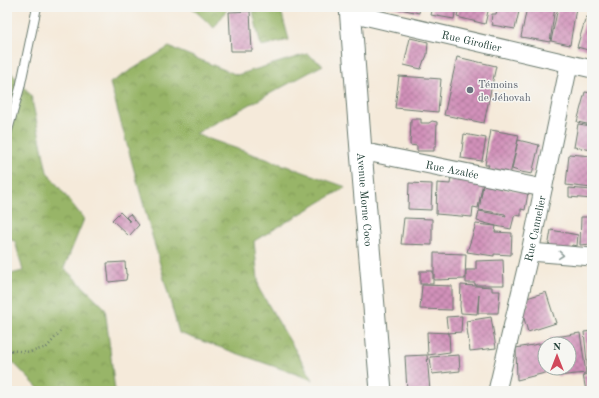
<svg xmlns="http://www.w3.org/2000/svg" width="599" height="398" font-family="'Old Standard TT',serif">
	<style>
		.forest { fill: url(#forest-crowns); stroke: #5c794e }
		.building { fill: url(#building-cross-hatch); fill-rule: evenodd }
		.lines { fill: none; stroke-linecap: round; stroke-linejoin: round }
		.service-casing { stroke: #6a7a6e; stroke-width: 10 }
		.minor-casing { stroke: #6a7a6e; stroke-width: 19 }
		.tertiary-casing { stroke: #6a7a6e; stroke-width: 23 }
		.path { stroke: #6a7a6e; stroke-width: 2.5; stroke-dasharray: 1 3; stroke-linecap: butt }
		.service { stroke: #fff; stroke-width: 8 }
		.minor { stroke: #fff; stroke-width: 17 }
		.tertiary { stroke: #fff; stroke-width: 21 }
		.oneway { stroke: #8f9e9a }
		.worship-dot { fill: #6b7280; stroke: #f6f6f2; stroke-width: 1.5 }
		.labels { text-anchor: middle; stroke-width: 3; stroke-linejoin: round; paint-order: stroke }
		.street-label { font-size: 11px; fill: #1f3d34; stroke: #f6f6f2 }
		.worship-label { font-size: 11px; fill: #5b616d; stroke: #f6f6f2; text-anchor: start }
	</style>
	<defs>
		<pattern id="forest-crowns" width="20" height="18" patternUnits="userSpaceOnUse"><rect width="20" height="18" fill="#98b567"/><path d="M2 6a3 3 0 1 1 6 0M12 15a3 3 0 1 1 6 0" fill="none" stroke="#7b9456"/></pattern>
		<pattern id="building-cross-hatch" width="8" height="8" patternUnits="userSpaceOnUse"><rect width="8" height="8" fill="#d291ba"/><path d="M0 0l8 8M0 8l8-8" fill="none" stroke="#aa7898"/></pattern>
	</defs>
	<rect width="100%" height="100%" fill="#f6f6f2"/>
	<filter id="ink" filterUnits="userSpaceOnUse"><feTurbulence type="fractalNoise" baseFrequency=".025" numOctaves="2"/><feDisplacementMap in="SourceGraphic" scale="8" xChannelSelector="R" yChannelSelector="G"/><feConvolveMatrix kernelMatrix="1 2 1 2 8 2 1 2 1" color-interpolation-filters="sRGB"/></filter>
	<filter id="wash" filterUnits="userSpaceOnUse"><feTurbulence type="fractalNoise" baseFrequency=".012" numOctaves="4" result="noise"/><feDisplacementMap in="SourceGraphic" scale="16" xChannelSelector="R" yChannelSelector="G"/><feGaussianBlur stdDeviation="0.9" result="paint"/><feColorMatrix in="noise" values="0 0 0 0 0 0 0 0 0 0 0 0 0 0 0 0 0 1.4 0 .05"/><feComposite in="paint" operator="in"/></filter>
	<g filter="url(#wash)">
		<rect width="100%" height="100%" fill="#f5eada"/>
		<g class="forest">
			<path d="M191,7h38l-15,21z"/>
			<path d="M252,7h28l9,33 -28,6z"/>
			<path d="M169,47l68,28 70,-21 16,11 -128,69 151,53 -92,54 5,48 54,91 -134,-47 -69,-250z"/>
			<path d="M7,68l24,27 16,77 37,47 -20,49 41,40 10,83h-74l-34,-35v-81l16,-4 -8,-30 -8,-2z"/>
		</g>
		<g id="blocks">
			<g class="building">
				<path d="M391,7h29l-1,6z"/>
				<path d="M433,7h23l-2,12 -23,-4z"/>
				<path d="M459,7h30l-4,17 -28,-7z"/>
				<path d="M498,7h22l-5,22 -23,-4 1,-2 -2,-1 1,-8h4z"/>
				<path d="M527,7h28l-5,35 -29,-5z"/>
				<path d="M558,7l18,1 -6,37 -19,-4z"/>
				<path d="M250,11l2,40h-21l-2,-39z"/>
				<path d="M586,17l6,2v32l-15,-4z"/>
				<path d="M410,38l18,4 -1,13 -2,5h-1l-3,9 -17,-4z"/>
				<path d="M457,57l39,9 -12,57 -40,-8z"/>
				<path d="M399,76l42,3 -3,33 -43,-4z"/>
				<path d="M585,92l7,1v32l-15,-3z"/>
				<path d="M411,119h10v4h8l3,-2 5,1 -1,24h-2v5h-17v-5l-7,-1z"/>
				<path d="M578,124l14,2v24l-18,-3z"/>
				<path d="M491,130l28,5 -9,40 -23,-6 2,-4h-4z"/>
				<path d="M464,134l22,4 -4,23 -21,-3z"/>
				<path d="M518,140l21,5 -7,29 -11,-2 -9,-3z"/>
				<path d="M569,154l23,2v32l-26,-3z"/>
				<path d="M451,177l32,5 -5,26 -5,-1 -1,10 -36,-3 1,-31 13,1z"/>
				<path d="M409,183l23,1 -1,26 -23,-1z"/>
				<path d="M483,185l26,5v-1l19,4 -3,17 -4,-1v7l-6,-1 -1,2 -3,12 -15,-3 -1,6 17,1 -1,22 -17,-1v2l-27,-4 9,-28 20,2 -19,-5 2,-10 27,5 -1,-2 -26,-4z"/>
				<path d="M569,188l23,2v9l-23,-2z"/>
				<path d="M120,212l10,10v-1l-4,-4 4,-3 9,11 -10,11 -17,-16z"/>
				<path d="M581,217h11v27l-12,1z"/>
				<path d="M404,218l28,1v26l-31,-1z"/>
				<path d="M551,230l27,5 -1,11 -5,-1 -3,8 -21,-5z"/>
				<path d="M434,253l32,1 -1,25 -31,1z"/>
				<path d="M503,260l1,25h-29v-2h-9v-13h10v-9z"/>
				<path d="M125,262l1,12h1l-1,6 -17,2 -2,-19z"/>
				<rect x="420" y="271" width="13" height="13"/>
				<path d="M422,285l30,1v24l-32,-1z"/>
				<path d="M461,285l31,2v4h8l-2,22h-20l1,-19 -2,20 -16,-1 -1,-7z"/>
				<path d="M546,292l10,31 -28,9 -5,-17 2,-8 3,-1 -1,-8z"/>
				<path d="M462,316l-1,16 -13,1 -2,-16z"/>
				<path d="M491,317l5,31 -26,3 -4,-30z"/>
				<path d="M592,331v41h-4l-4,-40z"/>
				<path d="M427,332l22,1 1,19 -22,3z"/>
				<path d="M580,333l6,40 -29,3v-6l-40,10 -1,-32 34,-6v-4zM545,344h24v24h-24z"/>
				<path d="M427,355l3,36h-23l-2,-35z"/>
				<path d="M459,355l1,16 -28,3 -2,-17z"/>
				<path d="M592,374v17h-6l-3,-16z"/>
			</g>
		</g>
	</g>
	<g filter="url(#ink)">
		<use href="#blocks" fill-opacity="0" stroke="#6a7a6e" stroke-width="1"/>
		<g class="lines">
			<defs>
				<path id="service" d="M7,134l13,-46 17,-81"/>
				<g id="minor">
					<path id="s1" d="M351,13l241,56"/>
					<path id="s2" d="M361,151l182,37"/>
					<path d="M530,252l62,5"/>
					<path id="s3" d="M497,391l33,-139 39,-187"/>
				</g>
				<g id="tertiary">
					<path id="s4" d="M350,7l11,144 20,240"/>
				</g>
			</defs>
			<use href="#service" class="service-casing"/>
			<use href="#minor" class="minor-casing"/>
			<use href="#tertiary" class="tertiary-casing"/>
			<path class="path" d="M7,350l23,2 17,-5 13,-15"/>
			<use href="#service" class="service"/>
			<use href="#minor" class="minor"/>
			<use href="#tertiary" class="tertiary"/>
		</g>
		<defs><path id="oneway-chevron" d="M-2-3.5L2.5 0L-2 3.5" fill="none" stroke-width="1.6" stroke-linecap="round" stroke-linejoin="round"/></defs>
		<use class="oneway" href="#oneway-chevron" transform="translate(561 255) rotate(5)"/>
	</g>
	<circle class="worship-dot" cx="470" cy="90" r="4"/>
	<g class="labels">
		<g class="street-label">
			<text dy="4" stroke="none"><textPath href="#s1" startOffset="124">Rue Giroflier</textPath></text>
			<text dy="4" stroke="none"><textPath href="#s2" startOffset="93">Rue Azalée</textPath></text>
			<text dy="4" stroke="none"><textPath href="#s4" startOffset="193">Avenue Morne Coco</textPath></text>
			<text dy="4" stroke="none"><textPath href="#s3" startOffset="167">Rue Cannelier</textPath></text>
		</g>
		<g class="worship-label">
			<text x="478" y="88">Témoins<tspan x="478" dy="13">de Jéhovah</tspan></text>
		</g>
	</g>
	<rect width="599" height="398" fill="none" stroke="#f6f6f2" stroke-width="24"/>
	<g transform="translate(557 356)"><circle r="19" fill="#f6f6f2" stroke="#a0aca6"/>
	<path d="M0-3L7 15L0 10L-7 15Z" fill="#d1495b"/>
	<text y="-6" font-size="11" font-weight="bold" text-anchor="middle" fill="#1f3d34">N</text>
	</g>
</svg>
